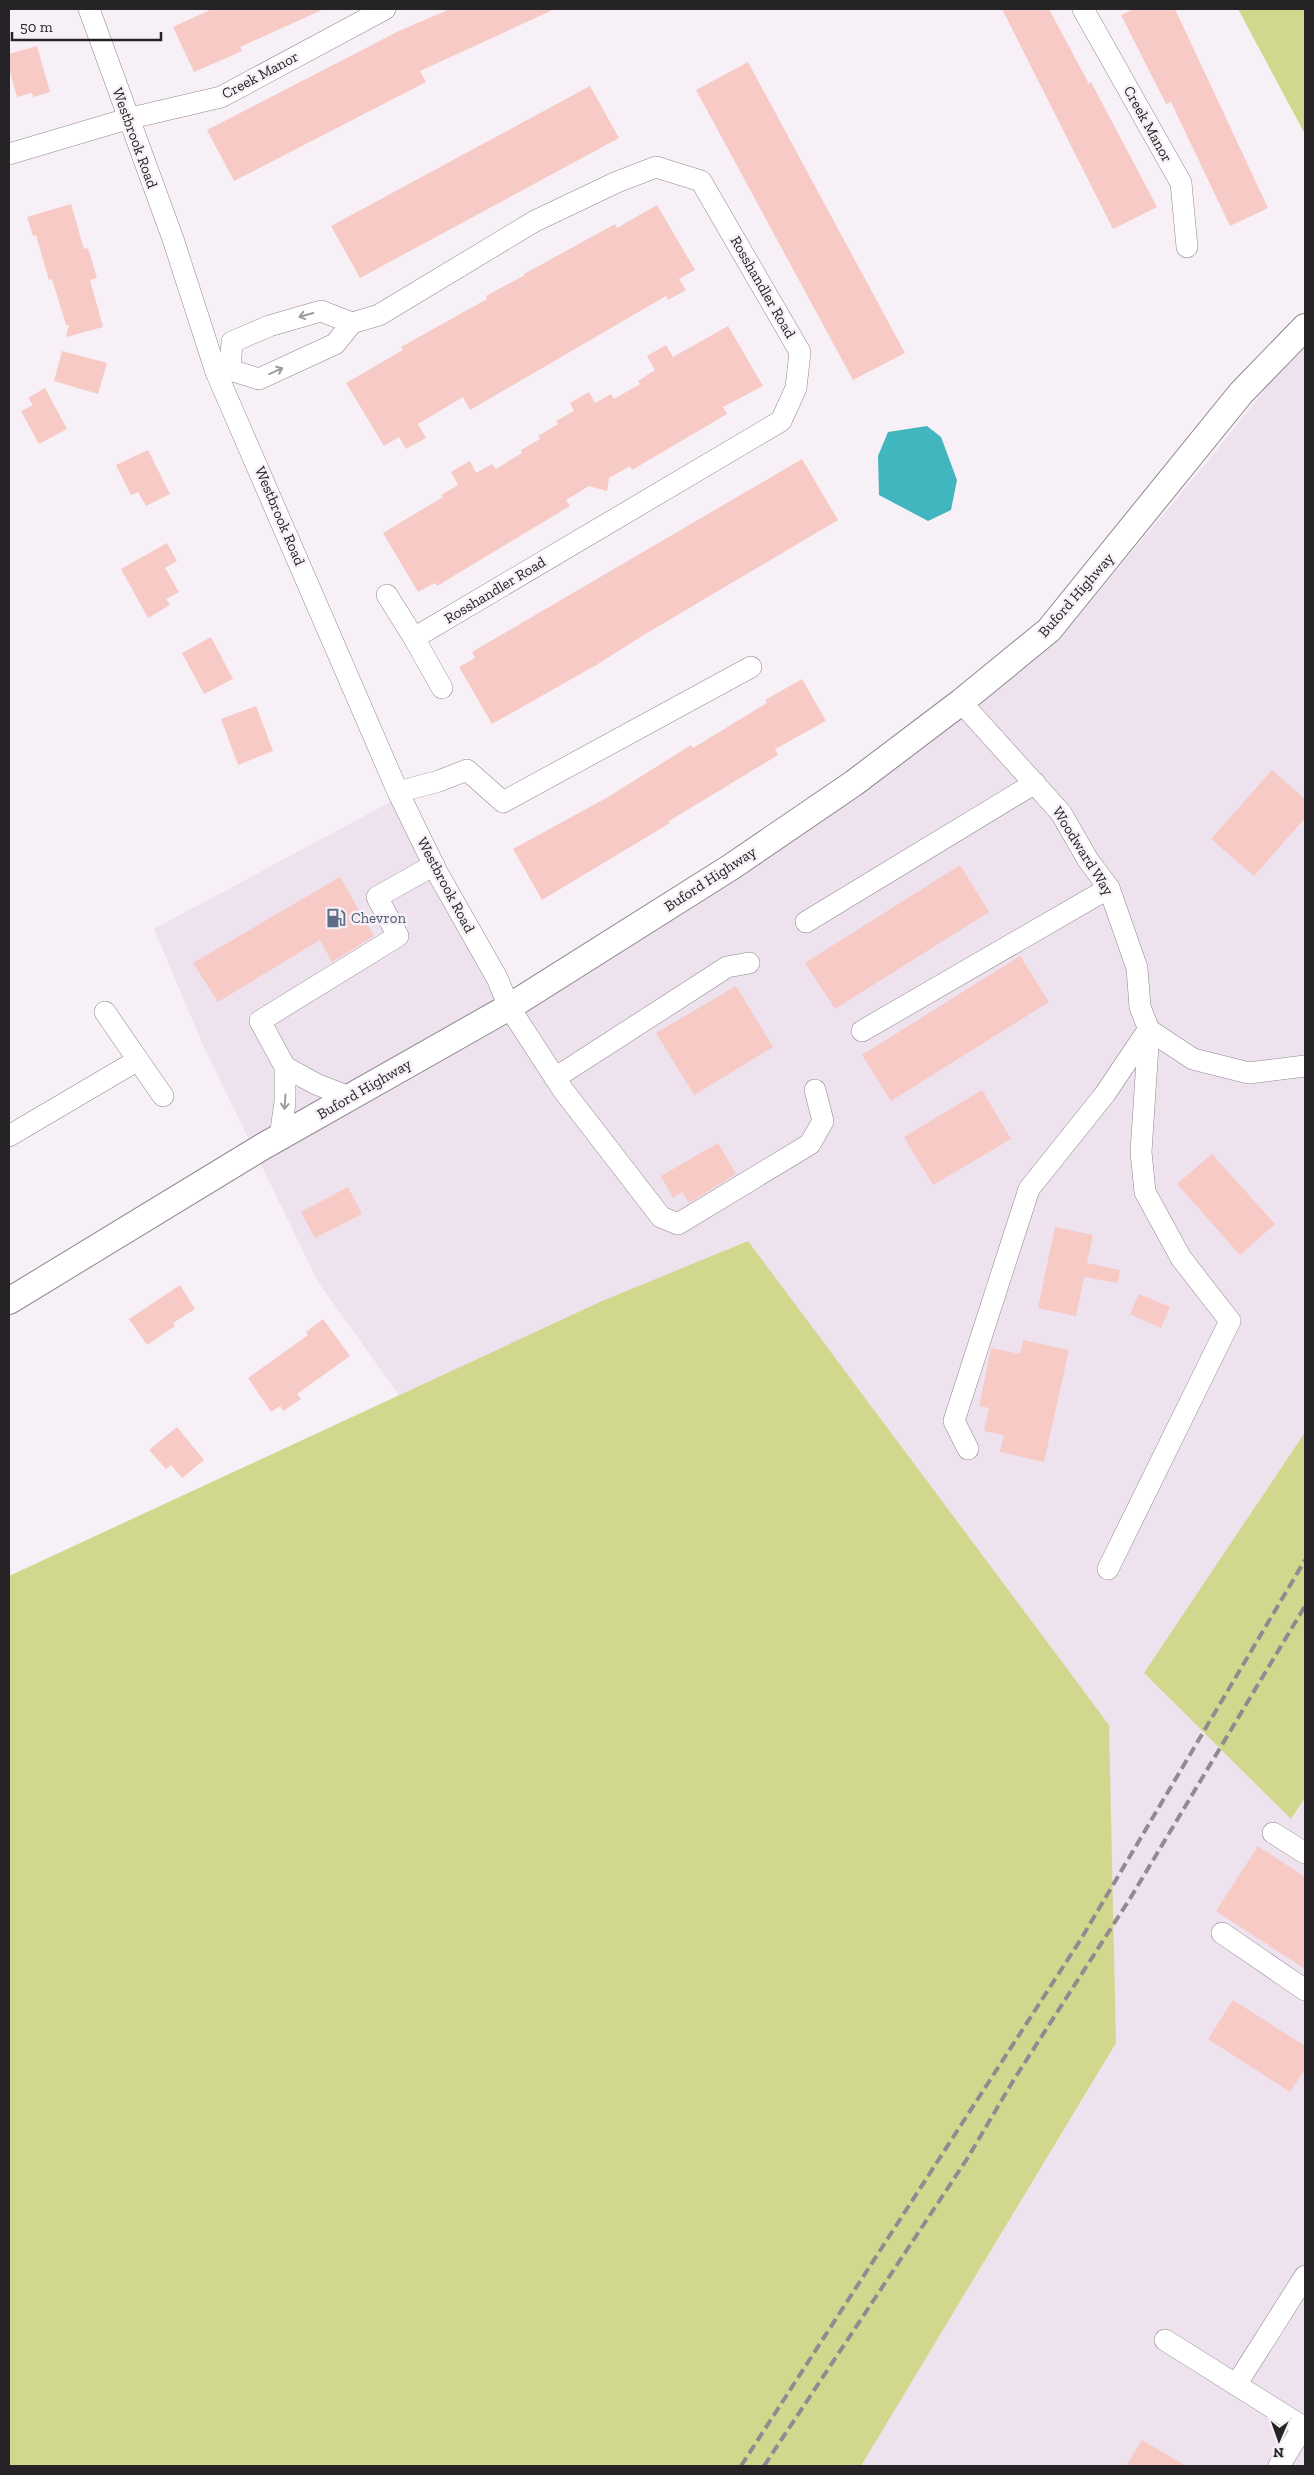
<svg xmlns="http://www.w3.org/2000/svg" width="1314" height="2475" font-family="'Zilla Slab',serif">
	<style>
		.built { fill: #eee2ee }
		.green { fill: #d1d88e }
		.water { fill: #41b6be }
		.building { fill: #f7cac6 }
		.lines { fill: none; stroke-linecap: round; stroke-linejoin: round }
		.minor-casing { stroke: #8e888f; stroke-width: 22 }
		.major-casing { stroke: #8e888f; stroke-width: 28 }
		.minor { stroke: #fff; stroke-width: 21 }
		.major { stroke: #fff; stroke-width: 26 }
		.rail { stroke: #908b90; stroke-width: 4; stroke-dasharray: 10 5; stroke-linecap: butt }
		.oneway { stroke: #9d9c9d }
		.labels { text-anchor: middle; stroke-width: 5; stroke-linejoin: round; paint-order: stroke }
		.street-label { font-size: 15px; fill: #252325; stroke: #f7f0f7 }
		.service-label { font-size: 15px; fill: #4e5e75; stroke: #f7f0f7; text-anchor: start }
	</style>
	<rect width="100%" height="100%" fill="#f7f0f7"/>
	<path class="built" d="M1305,339v1093l-161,241 148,146 13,-21v668h-444l255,-423 -368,-802 -146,60 -203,94 -81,-113 -116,-239 -48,-114 240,-129 111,219 444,-306 121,-87 138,-165z"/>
	<g class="green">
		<path d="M1238,9h67v125z"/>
		<path d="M748,1241l361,484 7,318 -255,423h-852v-890l593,-275z"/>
		<path d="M1305,1432v366l-14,21 -147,-146z"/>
	</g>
	<path class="water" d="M927,426l14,11 16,43 -6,30 -23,11 -49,-26 -1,-39 10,-24z"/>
	<g class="building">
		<path d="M212,9h112l-84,38 2,4 -48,21 -21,-45z"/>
		<path d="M450,9h105l-135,62 6,11 -192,99 -27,-51 192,-99z"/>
		<path d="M1002,9h47l40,75 2,-2 66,125 -44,22z"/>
		<path d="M1134,9h41l93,199 -38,18 -59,-124 -5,2 -45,-89z"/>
		<path d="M37,46l13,46 -17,5 -1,-4 -15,4 -8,-29v-14z"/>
		<path d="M748,62l157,291 -52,27 -157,-290z"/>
		<path d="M590,86l29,52 -259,140 -29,-52z"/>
		<path d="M71,204l13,45 4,-1 9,30 -7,2 13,47 -37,10 3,-12h-3l-14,-46 -3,1 -13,-45 -3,1 -6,-19z"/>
		<path d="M657,205l38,65 -16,9 7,11 -18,10 -2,-4 -196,114 -7,-13 -45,27 8,14 -20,11 -7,-12 -15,9 -38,-63 57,-33 -2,-3 86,-48 -1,-3 39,-21 -1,-1 91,-50 2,4z"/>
		<path d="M728,326l35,60 -40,21 4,7 -95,56 -2,-4 -21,12 -2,13 -18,-5 -23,14 4,6 -133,80 -2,-3 -17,9 -35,-59 60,-36 -2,-2 17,-10 -7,-13 19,-11 6,12 16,-9 4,5 26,-16 -1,-3 19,-11 -2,-3 20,-12 -2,-3 18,-10 -4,-8 19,-11 6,11 16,-9 3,5 26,-15 -2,-3 17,-11 -8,-14 19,-11 7,12z"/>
		<path d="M62,351l45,12 -9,31 -44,-13z"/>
		<path d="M45,388l22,41 -28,15 -18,-33 12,-6 -5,-7z"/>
		<path d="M148,450l22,44 -24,12 -8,-14 -7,3 -15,-30z"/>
		<path d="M802,459l36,61 -196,116 -44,28 -106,60 -33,-57 16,-9 -3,-6z"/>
		<path d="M167,543l10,18 -12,7 14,24 -13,7 4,6 -22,13 -27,-49z"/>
		<path d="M211,637l22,42 -29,15 -22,-41z"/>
		<path d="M802,679l24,42 -51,28 3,6 -109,66 1,2 -128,77 -29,-51 95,-52 83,-52 2,3 74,-45 -2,-3z"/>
		<path d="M256,706l17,45 -35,14 -17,-46z"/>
		<path d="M1272,770l33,29v19l-51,58 -43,-37z"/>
		<path d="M960,865l29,47 -154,97 -30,-46z"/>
		<path d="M340,877l34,59 -42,26 -12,-22 -102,62 -25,-39z"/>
		<path d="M1020,956l29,46 -158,99 -29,-46z"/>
		<path d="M736,986l37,61 -79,48 -38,-62z"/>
		<path d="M982,1090l29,49 -78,46 -29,-48z"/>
		<path d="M718,1143l18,31 -47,29 -7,-11 -9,6 -12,-22z"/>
		<path d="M1212,1154l63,70 -35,31 -63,-71z"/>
		<path d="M348,1187l14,27 -47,24 -14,-26z"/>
		<path d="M1055,1227l38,8 -6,28 33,7 -2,13 -34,-6 -8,39 -38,-8z"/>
		<path d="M180,1285l15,24 -22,14 2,3 -28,19 -18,-26z"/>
		<path d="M1139,1294l31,13 -9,21 -31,-14z"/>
		<path d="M323,1319l27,37 -53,38 4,5 -18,12 -3,-5 -9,6 -23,-34 60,-43 -2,-3z"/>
		<path d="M1023,1340l46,10 -25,112 -44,-10 4,-17 -20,-4 5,-23 -10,-2 12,-58 29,6z"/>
		<path d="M177,1427l27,33 -22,18 -11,-13 -5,4 -17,-19z"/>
		<path d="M1258,1846l47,31v92l-89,-58z"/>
		<path d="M1233,2000l72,46v23l-15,23 -82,-53z"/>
		<path d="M1142,2440l44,26h-60z"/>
	</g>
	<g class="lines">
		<defs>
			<g id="minor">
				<path d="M89,9l84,230 43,133 182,420 39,80 60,106 12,29 54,83 98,127 17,7 132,-80 13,-23 -8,-31"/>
				<path d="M1083,9l98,174 6,64"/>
				<path d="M9,154l118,-35 94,-22 164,-88"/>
				<path d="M230,370l2,-28 37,-16 52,-15 31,12"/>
				<path d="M216,372l14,-2 29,9 76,-35 17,-21 27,-8 156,-94 82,-39 39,-15 45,14 99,171 -4,36 -15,33 -367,217"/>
				<path d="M387,595l27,43 28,50"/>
				<path d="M961,702l100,111 27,47 21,28 28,80 3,39 9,23 -8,122 4,40 36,66 49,63 -122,248"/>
				<path d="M398,792l41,-11 28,-11 36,32 248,-135"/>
				<path d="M806,922l229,-139"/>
				<path d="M105,1012l33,48"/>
				<path d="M1149,1030l44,29 56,14 56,-7"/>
				<path d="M862,1031l247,-143"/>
				<path d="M285,1067l31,17 33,13"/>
				<path d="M555,1078l172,-111 22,-4"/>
				<path d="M9,1136l129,-76 25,36"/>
				<path d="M280,1137l5,-35v-35l-25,-46 138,-85 -21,-39 57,-32"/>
				<path d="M968,1449l-14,-28 75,-232 76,-95 43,-64"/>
				<path d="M1273,1833l32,20"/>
				<path d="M1222,1933l83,57"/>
				<path d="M1165,2340l140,88"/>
				<path d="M1236,2385l69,-109"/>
				<path d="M1279,2466l24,-39"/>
			</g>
			<path id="major" d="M9,1301l253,-154 247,-140 222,-140 123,-84 107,-81 88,-72 192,-237 64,-66"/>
		</defs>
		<use href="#minor" class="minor-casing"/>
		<use href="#major" class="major-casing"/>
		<use href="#minor" class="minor"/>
		<use href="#major" class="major"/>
		<g class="rail">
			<path d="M741,2466l340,-527 224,-379"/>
			<path d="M764,2466l203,-307 46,-78 118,-184 174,-291"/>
		</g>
	</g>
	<defs><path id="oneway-shaft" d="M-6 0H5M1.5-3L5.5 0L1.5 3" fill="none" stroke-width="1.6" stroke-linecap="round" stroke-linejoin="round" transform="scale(1.25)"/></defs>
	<g class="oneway">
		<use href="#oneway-shaft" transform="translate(306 315) rotate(164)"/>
		<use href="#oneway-shaft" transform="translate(276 371) rotate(-24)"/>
		<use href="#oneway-shaft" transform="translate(285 1102) rotate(94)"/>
	</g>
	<defs>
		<symbol id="fuel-bare" viewBox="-9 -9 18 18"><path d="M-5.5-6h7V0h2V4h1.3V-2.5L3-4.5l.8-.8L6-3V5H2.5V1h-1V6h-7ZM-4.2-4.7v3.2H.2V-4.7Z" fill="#5c6f8a" stroke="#f7f0f7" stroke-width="2.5" paint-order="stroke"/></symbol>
	</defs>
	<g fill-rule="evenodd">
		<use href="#fuel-bare" x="322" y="904" width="28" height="28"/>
	</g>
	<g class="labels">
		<g class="street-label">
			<text transform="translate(260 75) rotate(-28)" y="5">Creek Manor</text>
			<text transform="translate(1148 124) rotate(61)" y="5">Creek Manor</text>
			<text transform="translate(135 138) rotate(70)" y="5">Westbrook Road</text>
			<text transform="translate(763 287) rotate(60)" y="5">Rosshandler Road</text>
			<text transform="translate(280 516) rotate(67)" y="5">Westbrook Road</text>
			<text transform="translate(495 590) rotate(-31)" y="5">Rosshandler Road</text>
			<text transform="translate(1076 595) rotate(-49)" y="5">Buford Highway</text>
			<text transform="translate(1083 851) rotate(58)" y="5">Woodward Way</text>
			<text transform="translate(710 879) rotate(-33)" y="5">Buford Highway</text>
			<text transform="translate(446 885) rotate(62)" y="5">Westbrook Road</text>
			<text transform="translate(364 1089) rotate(-30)" y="5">Buford Highway</text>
		</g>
		<g class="service-label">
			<text x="351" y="923">Chevron</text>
		</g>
	</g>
	<rect width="1314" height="2475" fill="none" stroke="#252325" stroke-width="20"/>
	<g transform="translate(1279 2440) rotate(182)" stroke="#f7f0f7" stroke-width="4" paint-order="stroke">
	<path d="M0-4L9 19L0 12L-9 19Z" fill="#252325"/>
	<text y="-8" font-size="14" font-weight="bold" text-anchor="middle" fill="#252325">N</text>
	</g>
	<path d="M12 32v8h149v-8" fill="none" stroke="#252325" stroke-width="2.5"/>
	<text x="20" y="32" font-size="15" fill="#252325" stroke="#f7f0f7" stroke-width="4" paint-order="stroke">50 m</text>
</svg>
